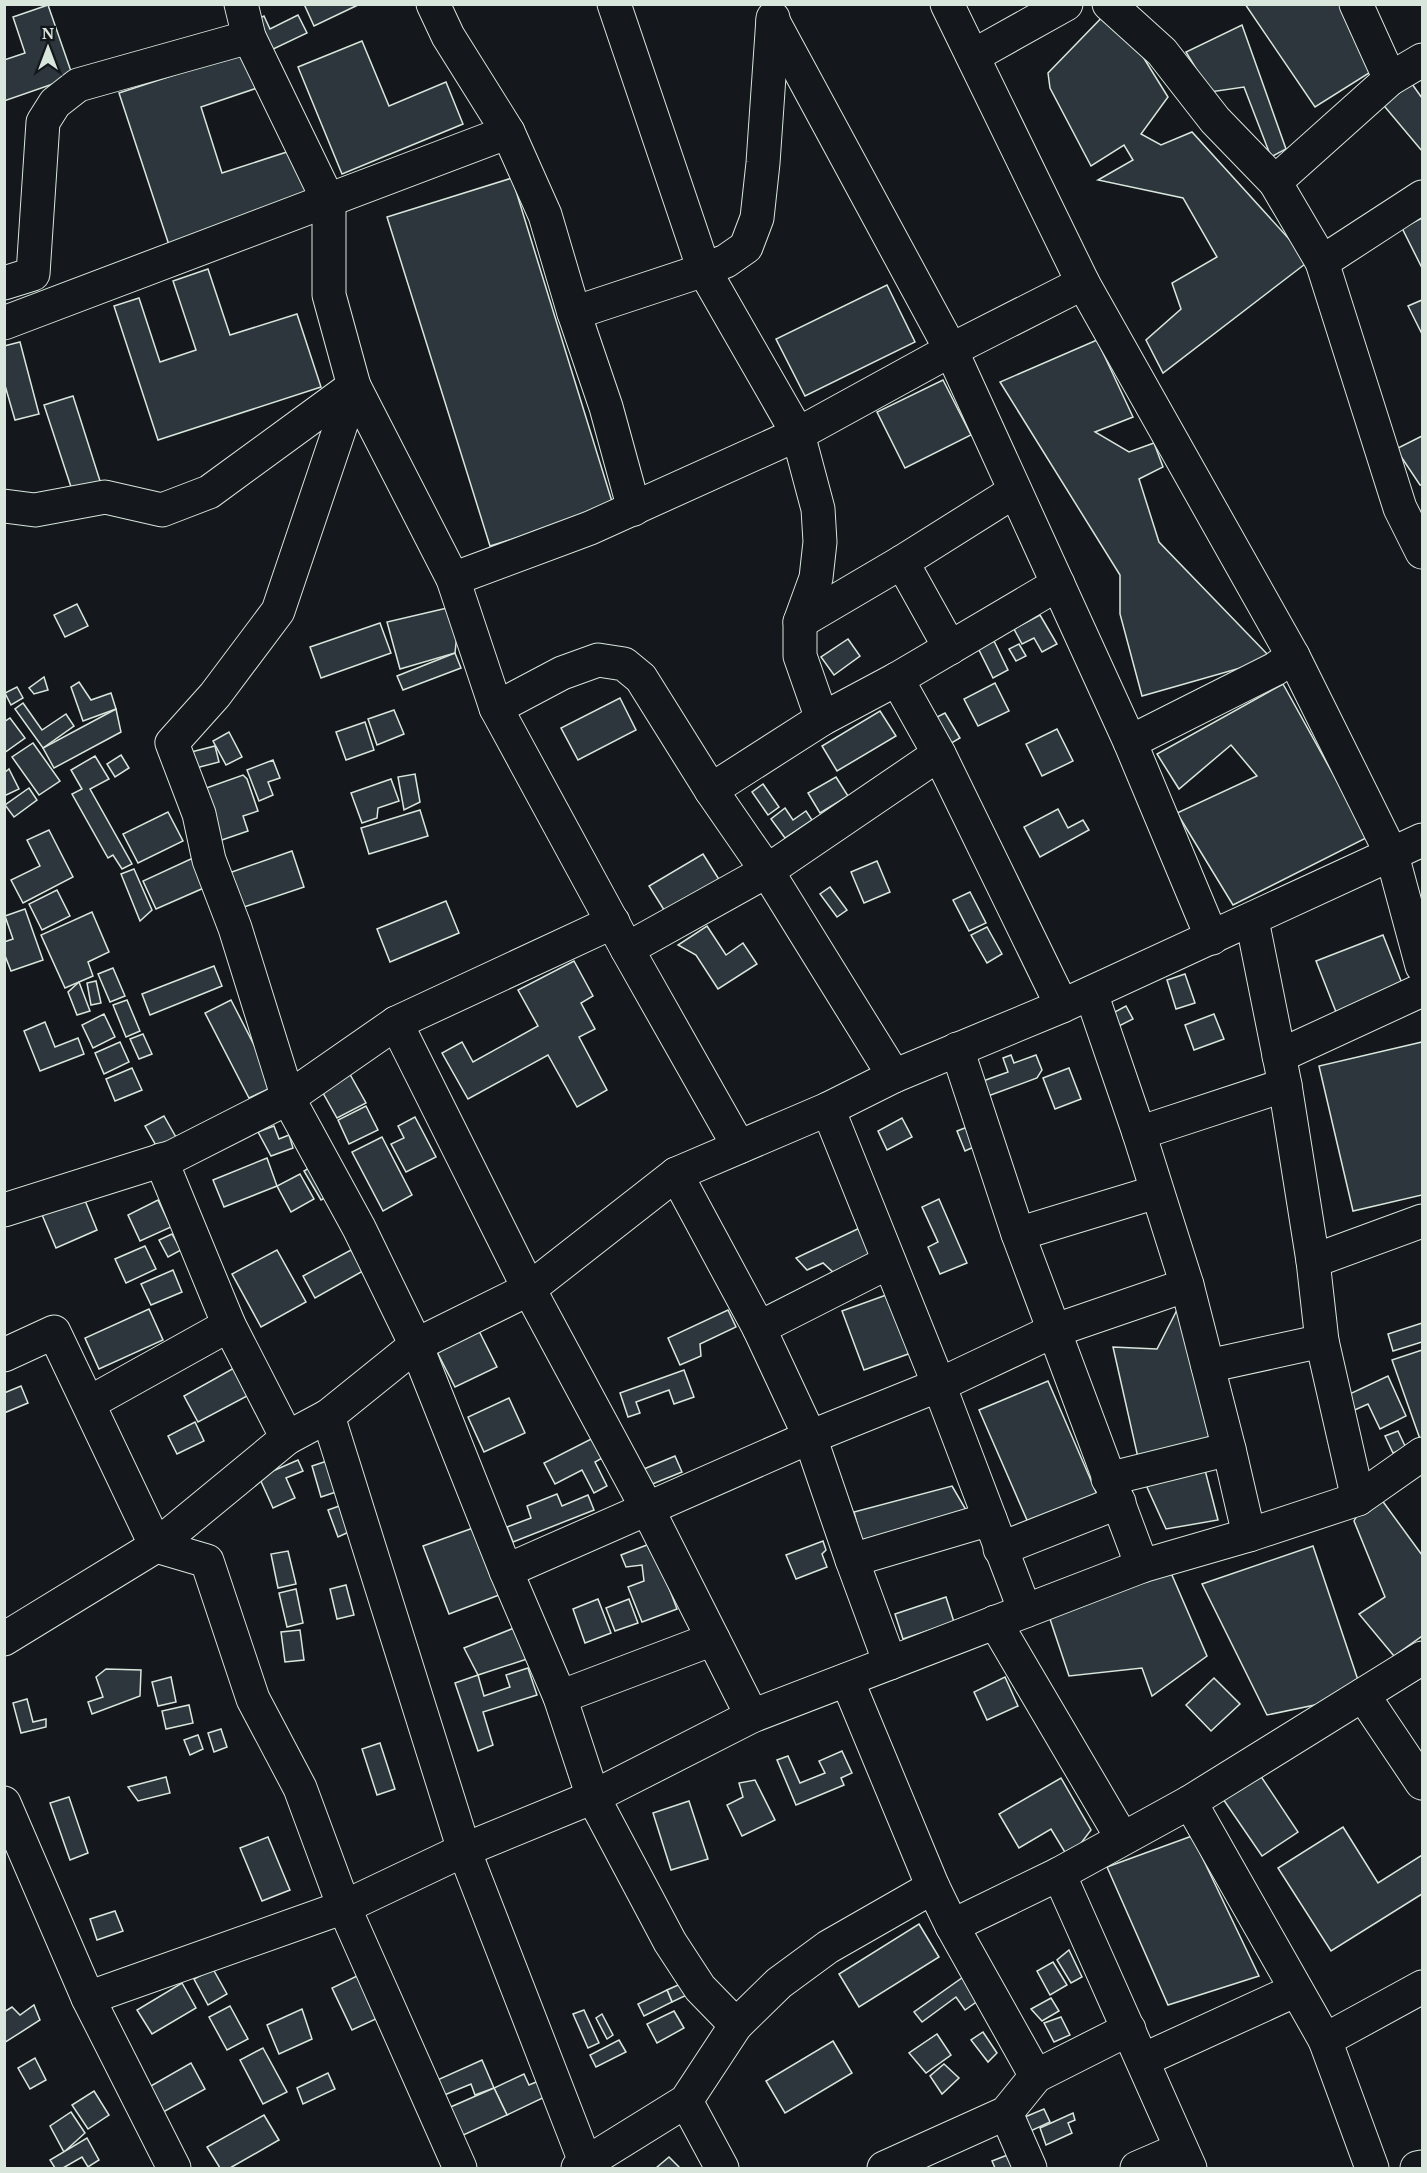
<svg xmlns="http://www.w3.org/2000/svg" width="1427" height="2173" font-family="'PT Serif',serif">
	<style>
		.building { fill: #2c363c; stroke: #d8e6dc; stroke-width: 1.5 }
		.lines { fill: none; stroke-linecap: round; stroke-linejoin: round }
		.minor-casing { stroke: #d8e6dc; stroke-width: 35 }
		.minor { stroke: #14181c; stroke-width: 33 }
	</style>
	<rect width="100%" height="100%" fill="#14181c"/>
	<g class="building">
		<path d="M304,4h56l-46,22z"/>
		<path d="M1245,4h98l34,64 -62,39z"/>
		<path d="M48,5l25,72 -69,24v-41l21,-7 -12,-36z"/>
		<path d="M1112,7l56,90 -27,37 20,11 31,-13 117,129 -146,112 -17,-33 35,-31 -9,-26 45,-26 -34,-59 -85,-18 35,-20 -9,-15 -33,21 -41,-78 -2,-15z"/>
		<path d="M298,15l9,18 -40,19 -15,-30 12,-6 6,13z"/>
		<path d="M1242,25l44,124 -15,8 -27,-70 -34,5 -24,-40z"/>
		<path d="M362,41l27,65 57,-24 17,42 -121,50 -44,-107z"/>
		<path d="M248,51l12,36 -59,20 21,66 71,-23 16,49 -140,46 -50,-152z"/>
		<path d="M1412,84l10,14v53l-42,-50z"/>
		<path d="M512,178l102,330 -124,38 -103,-329z"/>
		<path d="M1422,218v50l-20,-40z"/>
		<path d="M208,269l22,66 67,-21 24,73 -163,53 -44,-134 25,-8 21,64 36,-12 -23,-69z"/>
		<path d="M887,285l28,57 -110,54 -29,-57z"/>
		<path d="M1422,300v34l-14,-28z"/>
		<path d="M1097,340l36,77 -38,15 34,20 25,-9 9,24 -24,12 20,63 113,117 -130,37 -22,-82v-39l-120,-193z"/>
		<path d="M20,342l19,72 -24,6 -11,-38v-36z"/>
		<path d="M943,380l28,55 -66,33 -28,-56z"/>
		<path d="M73,396l28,88 -28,9 -29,-88z"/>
		<path d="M1422,436v49h-2l-24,-36z"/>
		<path d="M77,604l11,22 -23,11 -11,-22z"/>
		<path d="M460,605l-5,48 -55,16 -13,-47z"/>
		<path d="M1040,615l17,29 -15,8 -8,-14 -12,6 -8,-15z"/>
		<path d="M380,623l11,30 -70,25 -11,-31z"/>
		<path d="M848,639l12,17 -26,19 -13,-18z"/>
		<path d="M994,641l14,29 -15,8 -15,-30z"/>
		<path d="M1019,644l7,12 -10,5 -7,-12z"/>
		<path d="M455,653l6,15 -58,22 -6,-14z"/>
		<path d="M44,677l4,13 -14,4 -5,-6z"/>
		<path d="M79,682l12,18 20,-7 5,16 -33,12 -12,-34z"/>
		<path d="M995,683l14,28 -31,15 -14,-27z"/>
		<path d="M1283,684l85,153 -135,68 -56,-92 80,-37 -26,-31 -52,44 -22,-35z"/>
		<path d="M17,687l6,11 -12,7 -6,-12z"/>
		<path d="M620,698l16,32 -58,30 -17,-32z"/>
		<path d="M23,703l19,27 24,-16 8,12 -31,22 -28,-39z"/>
		<path d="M116,709l5,23 -67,36 -11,-20z"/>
		<path d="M394,710l10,24 -27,11 -9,-26z"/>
		<path d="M880,711l16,25 -59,35 -15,-25z"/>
		<path d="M945,713l15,25 -12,7 -15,-26z"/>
		<path d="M10,718l15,20 -21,15v-31z"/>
		<path d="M365,722l9,28 -28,10 -10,-28z"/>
		<path d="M1057,729l16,32 -31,15 -16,-32z"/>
		<path d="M229,732l13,25 -16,8 -13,-24z"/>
		<path d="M33,743l27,38 -21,14 -27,-38z"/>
		<path d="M215,746l4,16 -27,7 -5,-16z"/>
		<path d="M121,755l8,13 -14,9 -8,-13z"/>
		<path d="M95,756l14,23 -19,10 42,75 -10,5 -9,-14 -5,3 -36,-64 10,-5 -11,-19z"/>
		<path d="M273,760l7,18 -12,4 5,13 -14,6 -12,-31z"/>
		<path d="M9,769l10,20 -15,7v-23z"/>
		<path d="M415,774l5,28 -16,8 -6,-33z"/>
		<path d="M243,775l4,4 11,32 -15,5 5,15 -32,11 -18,-51z"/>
		<path d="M836,777l12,19 -28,17 -12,-20z"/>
		<path d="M391,779l8,22 -21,7 -1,10 -15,5 -11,-30z"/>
		<path d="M763,784l16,23 -11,8 -16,-23z"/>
		<path d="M29,788l8,12 -23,17 -9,-12z"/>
		<path d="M785,808l8,12 13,-9 6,9 -27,18 -14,-19z"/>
		<path d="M1058,809l10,19 15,-8 6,10 -49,27 -16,-30z"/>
		<path d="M420,810l8,26 -59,18 -8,-26z"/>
		<path d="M168,812l15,29 -45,22 -15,-29z"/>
		<path d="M49,830l24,47 -50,26 -12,-23 29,-14 -13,-26z"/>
		<path d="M292,851l12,36 -63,21 -12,-35z"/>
		<path d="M703,854l17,27 -54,32 -17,-27z"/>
		<path d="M193,858l13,29 -50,22 -13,-28z"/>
		<path d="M877,861l13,31 -26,11 -13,-31z"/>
		<path d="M134,869l18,41 -12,11 -19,-47z"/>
		<path d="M830,887l17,23 -10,7 -17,-23z"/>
		<path d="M57,890l13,26 -28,14 -13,-26z"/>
		<path d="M970,892l16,31 -17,8 -16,-31z"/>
		<path d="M446,901l13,32 -69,29 -13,-33z"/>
		<path d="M25,909l18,51 -32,11 -7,-18v-11l9,-3 -8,-23z"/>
		<path d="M92,912l17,40 -21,10 5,14 -28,12 -24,-53z"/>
		<path d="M707,926l19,29 17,-12 14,21 -39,25 -22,-34 -18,-10z"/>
		<path d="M987,927l15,27 -15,9 -16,-28z"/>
		<path d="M1383,935l22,56 -67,26 -22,-56z"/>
		<path d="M574,961l19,35 -12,7 14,26 -16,8 28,53 -30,17 -29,-52 -80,44 -26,-46 20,-11 11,20 65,-36 -20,-36z"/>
		<path d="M214,966l8,20 -72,29 -8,-21z"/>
		<path d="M113,968l12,28 -15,6 -12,-28z"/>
		<path d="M1185,974l10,29 -19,6 -9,-29z"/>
		<path d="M96,981l5,22 -10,2 -4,-22z"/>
		<path d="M79,982l11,29 -13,4 -9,-23z"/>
		<path d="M127,1000l13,31 -14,6 -13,-32z"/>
		<path d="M231,1000l44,86 -26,12 -44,-85z"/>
		<path d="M1126,1006l7,13 -16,8 -6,-13z"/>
		<path d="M104,1014l11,23 -22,11 -11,-23z"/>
		<path d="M1214,1014l10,25 -30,11 -9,-25z"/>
		<path d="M45,1022l10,25 23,-9 6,16 -44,17 -16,-40z"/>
		<path d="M143,1034l9,20 -13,5 -9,-20z"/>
		<path d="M120,1042l9,20 -25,12 -9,-21z"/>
		<path d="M1422,1042v153l-69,16 -34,-145z"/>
		<path d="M1011,1055l3,8 22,-8 6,15 -5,8 -49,18 -5,-15 25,-9 -5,-14z"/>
		<path d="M132,1068l10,22 -27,11 -9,-22z"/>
		<path d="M1069,1068l12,31 -26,10 -12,-31z"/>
		<path d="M347,1069l19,34 -29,15 -19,-34z"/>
		<path d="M366,1106l12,24 -29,14 -11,-24z"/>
		<path d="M164,1116l13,23 -19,10 -13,-23z"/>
		<path d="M415,1117l21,40 -30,15 -15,-28 13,-6 -6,-12z"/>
		<path d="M902,1118l10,19 -25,13 -9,-19z"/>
		<path d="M274,1126l5,13 10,-4 4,13 -22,8 -13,-24z"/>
		<path d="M970,1126l8,19 -13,6 -8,-20z"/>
		<path d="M382,1137l30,58 -29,16 -31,-59z"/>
		<path d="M267,1158l10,28 -53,21 -11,-27z"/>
		<path d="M314,1165l17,30 -10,5 -17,-29z"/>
		<path d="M300,1174l14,25 -23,13 -14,-26z"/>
		<path d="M82,1193l15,37 -41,18 -16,-38z"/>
		<path d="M939,1199l28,64 -27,11 -12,-27 10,-5 -16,-35z"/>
		<path d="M158,1200l13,27 -31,14 -12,-26z"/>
		<path d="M866,1225l14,28 -45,21 -12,-11 -16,7 -11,-12z"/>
		<path d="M172,1234l9,16 -13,7 -9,-17z"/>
		<path d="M145,1246l11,23 -30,14 -11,-24z"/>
		<path d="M277,1250l29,52 -45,25 -29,-53z"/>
		<path d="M351,1250l12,21 -48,27 -12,-22z"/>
		<path d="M173,1270l9,22 -31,13 -10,-21z"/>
		<path d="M889,1294l22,59 -47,17 -22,-59z"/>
		<path d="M1179,1306l45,123 -83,42 -28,-124 44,2z"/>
		<path d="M149,1309l14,31 -64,29 -14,-31z"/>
		<path d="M728,1310l8,17 -36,17 1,12 -21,9 -12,-27z"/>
		<path d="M475,1323l22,44 -42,20 -22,-43z"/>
		<path d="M1422,1323v19l-29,9 -5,-17z"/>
		<path d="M1422,1350v88l-2,1 -28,-79z"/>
		<path d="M234,1368l15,27 -51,27 -14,-26z"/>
		<path d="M684,1370l10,27 -20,7 -5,-14 -33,12 4,11 -12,4 -8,-24z"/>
		<path d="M1388,1376l18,40 -26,13 -12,-25 -20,9 -7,-15z"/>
		<path d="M1048,1381l51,118 -69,28 -51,-117z"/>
		<path d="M21,1386l7,17 -24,10v-20z"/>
		<path d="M509,1398l16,35 -41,19 -16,-35z"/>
		<path d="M195,1422l9,19 -27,13 -9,-18z"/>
		<path d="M1398,1431l8,17 -13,5 -8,-17z"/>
		<path d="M601,1434l10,19 -16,9 12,24 -13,7 -12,-23 -27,14 -11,-21z"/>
		<path d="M675,1456l7,16 -32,13 -6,-16z"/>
		<path d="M298,1460l5,11 -17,7 9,20 -22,10 -14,-31z"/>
		<path d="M327,1461l9,31 -15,5 -9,-31z"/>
		<path d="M1205,1470l13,50 -52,9 -20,-44z"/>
		<path d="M952,1486l17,29 -107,28 -8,-31z"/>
		<path d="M1373,1488l49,67v81l-28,20 -35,-42 26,-17 -31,-76z"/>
		<path d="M557,1494l5,12 26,-11 6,15 -81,32 -6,-15 24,-9 -4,-12z"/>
		<path d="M342,1505l9,26 -13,6 -10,-27z"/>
		<path d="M473,1528l26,67 -50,19 -26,-68z"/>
		<path d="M823,1541l3,9 -4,4 5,13 -31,12 -10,-24z"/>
		<path d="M652,1543l25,66 -35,13 -14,-35 16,-6 -2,-16 -16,2 -5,-12z"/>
		<path d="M1313,1546l50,149 -96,20 -65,-131z"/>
		<path d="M288,1551l8,33 -18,4 -7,-34z"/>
		<path d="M1165,1559l42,97 -55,40 -10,-28 -73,8 -19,-57z"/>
		<path d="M346,1585l8,30 -17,4 -7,-30z"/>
		<path d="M296,1589l7,34 -16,4 -8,-34z"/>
		<path d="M946,1597l8,25 -51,17 -8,-25z"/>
		<path d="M598,1599l13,34 -26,10 -12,-34z"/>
		<path d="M629,1599l9,24 -23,8 -9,-23z"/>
		<path d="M514,1628l13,31 -49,16 -14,-27z"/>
		<path d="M300,1630l4,30 -19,2 -4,-30z"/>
		<path d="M528,1668l9,27 -54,17 10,33 -15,6 -23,-68 23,-8 6,21 26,-9 -4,-12z"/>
		<path d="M106,1669l35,1 -1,26 -48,18 -4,-12 15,-5 -7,-20z"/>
		<path d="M171,1677l5,25 -18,4 -6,-24z"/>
		<path d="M1005,1677l13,29 -31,14 -13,-28z"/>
		<path d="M1214,1678l26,26 -29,27 -25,-26z"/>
		<path d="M27,1699l6,23 13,-3v8l-25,6 -8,-30z"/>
		<path d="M189,1705l4,18 -27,6 -4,-18z"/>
		<path d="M221,1729l6,18 -13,5 -6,-19z"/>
		<path d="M198,1735l5,14 -13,6 -6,-15z"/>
		<path d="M380,1743l15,46 -18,6 -15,-46z"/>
		<path d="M842,1751l10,22 -11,5 3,7 -48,20 -19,-45 11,-4 12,27 25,-10 -6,-12z"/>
		<path d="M1260,1775l38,57 -36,24 -39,-57z"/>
		<path d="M166,1777l4,16 -32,8 -10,-14z"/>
		<path d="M1061,1778l30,52 -22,29 -18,-30 -32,19 -20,-34z"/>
		<path d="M755,1780l20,40 -33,16 -15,-31 16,-8 -4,-14z"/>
		<path d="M69,1797l19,56 -18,7 -20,-57z"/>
		<path d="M689,1801l19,58 -37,11 -18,-57z"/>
		<path d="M1343,1827l35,56 44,-28v39l-91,57 -53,-83z"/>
		<path d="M1192,1836l67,140 -91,29 -61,-138z"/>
		<path d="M268,1837l22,53 -28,11 -22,-53z"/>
		<path d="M115,1911l8,20 -26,9 -7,-21z"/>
		<path d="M919,1924l20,33 -80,50 -20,-33z"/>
		<path d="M1069,1950l13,27 -11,6 -14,-23z"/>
		<path d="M1053,1962l14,23 -17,10 -13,-24z"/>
		<path d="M213,1969l14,25 -19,11 -14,-26z"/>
		<path d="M966,1975l16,23 -17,12 -9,-13 -34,25 -8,-10z"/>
		<path d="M357,1976l21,42 -26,12 -20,-42z"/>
		<path d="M685,1982l6,11 -19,9 -5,-12z"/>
		<path d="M182,1983l14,25 -44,26 -15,-24z"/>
		<path d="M667,1990l5,12 -28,14 -6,-12z"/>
		<path d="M1051,1998l8,13 -17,10 -11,-12z"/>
		<path d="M34,2005l6,15 -36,23v-31l8,-5 8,8z"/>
		<path d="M230,2006l18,33 -21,11 -18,-33z"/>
		<path d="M302,2009l10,30 -33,15 -12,-29z"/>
		<path d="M584,2010l15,33 -11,5 -15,-34z"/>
		<path d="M674,2011l10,17 -27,15 -10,-19z"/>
		<path d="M602,2014l11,21 -6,4 -11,-21z"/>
		<path d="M1061,2017l9,18 -16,7 -10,-19z"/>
		<path d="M983,2032l14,21 -9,9 -17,-22z"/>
		<path d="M937,2034l14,21 -25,18 -17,-20z"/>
		<path d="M619,2040l7,12 -30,15 -6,-12z"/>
		<path d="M833,2041l19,32 -67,40 -19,-32z"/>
		<path d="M263,2048l24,44 -24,12 -23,-44z"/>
		<path d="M35,2058l11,22 -16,9 -12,-21z"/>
		<path d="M482,2060l12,28 -19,7 -4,-11 -29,12 -7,-15z"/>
		<path d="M191,2063l14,26 -49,27 -14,-25z"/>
		<path d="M944,2064l15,14 -17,16 -12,-18z"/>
		<path d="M328,2073l7,16 -32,15 -6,-16z"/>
		<path d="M524,2074l5,11 12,-5 8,15 -42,20 -13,-27z"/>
		<path d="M494,2088l13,27 -48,22 -13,-28z"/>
		<path d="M94,2091l15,24 -21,14 -16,-24z"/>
		<path d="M1044,2109l6,13 -28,13 -7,-14z"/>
		<path d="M71,2112l14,21 -21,19 -14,-26z"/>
		<path d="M1073,2113l2,7 -7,3 4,10 -26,12 -6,-17z"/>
		<path d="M264,2115l15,25 -49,28h-10l-13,-21z"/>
		<path d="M87,2138l12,22 -11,7 -6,-10 -19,11h-8l-5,-8z"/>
		<path d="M1010,2154l6,14h-21l-3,-7z"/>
		<path d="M669,2157l11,11h-24z"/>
	</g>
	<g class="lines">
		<defs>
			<g id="minor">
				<path d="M241,4l8,33 80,165v93l25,91 99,193 43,129 131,241 112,198"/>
				<path d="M433,4l15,32 60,96 37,83 29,98 32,94 28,102"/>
				<path d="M614,4l90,266 94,164 20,75 2,33 -4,36 -16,44v34l22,63"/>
				<path d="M947,4l136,279 210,373 99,199 30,111"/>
				<path d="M1109,4l53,48 53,68 60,62 47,80 78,246 22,44"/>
				<path d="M1356,4l34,75"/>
				<path d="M773,21l178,329 179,392 82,196"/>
				<path d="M973,56l93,-52"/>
				<path d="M1275,182l115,-103 32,-19"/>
				<path d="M1322,262l100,-65"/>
				<path d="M4,283l29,-9 10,-152 12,-19 23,-18 171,-48"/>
				<path d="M574,313l130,-43 22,-9 20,-14 11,-29 6,-55 10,-145"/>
				<path d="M4,323l504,-191"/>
				<path d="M354,386l-76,225 -63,84 -43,48 27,71 10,46 26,68 53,170 71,130 57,117 90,226 54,126 33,100 77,145 30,46 36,37"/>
				<path d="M4,506l31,4 70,-13 57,13 47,-18 145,-106"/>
				<path d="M902,562l48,86"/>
				<path d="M453,579l137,-51 208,-94 153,-84 132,-67"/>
				<path d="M800,622l102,-60 113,-71"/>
				<path d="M897,679l42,75 123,252"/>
				<path d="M496,708l66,-35 36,-13 26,4 17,14 70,112 56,81 127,205"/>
				<path d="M1130,742l145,-73 18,-13"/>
				<path d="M711,790l111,-71 75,-40 161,-95"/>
				<path d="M1252,920l33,165 28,176 9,80 36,158"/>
				<path d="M627,949l140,-78 172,-117"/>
				<path d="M1091,993l48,140 48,152 42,164 20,86"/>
				<path d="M396,1023l133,266 119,221 104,206"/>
				<path d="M957,1049l61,185 124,332"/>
				<path d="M1279,1056l143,-66"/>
				<path d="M828,1109l111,276 86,226"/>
				<path d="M1139,1133l146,-48"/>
				<path d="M161,1160l68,165 58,113"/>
				<path d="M676,1174l83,154 51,109 42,123 38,103"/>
				<path d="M4,1210l168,-53 116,-59 108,-75 217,-101"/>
				<path d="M1018,1234l138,-42"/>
				<path d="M1313,1261l109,-40"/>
				<path d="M759,1328l130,-66"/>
				<path d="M4,1355l50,-23 102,214 51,15 46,138 47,89 44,119 116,261"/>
				<path d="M1208,1366l114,-25"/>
				<path d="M89,1403l140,-78"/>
				<path d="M328,1416l136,434 122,314"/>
				<path d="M1108,1479l121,-30"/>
				<path d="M1000,1549l119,-47"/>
				<path d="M852,1560l138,-41"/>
				<path d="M506,1571l304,-134 129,-52 114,-54 134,-46"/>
				<path d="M995,1622l127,216"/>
				<path d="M4,1639l152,-93 131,-108 41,-22 88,-71 113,-56 147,-115 152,-65 66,-33 168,-70 360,-166"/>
				<path d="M847,1680l86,207 19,39 84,150"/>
				<path d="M1363,1695l59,88"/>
				<path d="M560,1697l153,-58"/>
				<path d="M1190,1802l135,238 47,128"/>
				<path d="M4,1803l84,195 86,170"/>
				<path d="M1059,1874l131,294"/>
				<path d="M952,1926l107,-52 131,-72 232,-144"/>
				<path d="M88,1998l256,-91 120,-57 129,-53 159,-81 390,-150 107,-31 109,-36 64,-45"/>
				<path d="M1325,2040l97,-53"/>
				<path d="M1143,2060l153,-70"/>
				<path d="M686,2101l36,67"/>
				<path d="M1006,2113l24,55"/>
				<path d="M578,2168l108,-67 50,-76 43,-42 49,-36 105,-60"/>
				<path d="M884,2168l122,-55 30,-37 93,-47"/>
				<path d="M1137,2168l44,-19"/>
				<path d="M1417,2168l5,-1"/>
			</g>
		</defs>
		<use href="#minor" class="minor-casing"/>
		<use href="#minor" class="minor"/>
	</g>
	<rect width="1427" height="2173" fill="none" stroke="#d8e6dc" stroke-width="12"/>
	<g transform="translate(48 48)" stroke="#14181c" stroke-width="4.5" paint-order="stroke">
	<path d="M0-4.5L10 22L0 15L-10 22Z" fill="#d8e6dc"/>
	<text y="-9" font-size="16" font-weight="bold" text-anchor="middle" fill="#d8e6dc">N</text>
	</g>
</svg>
